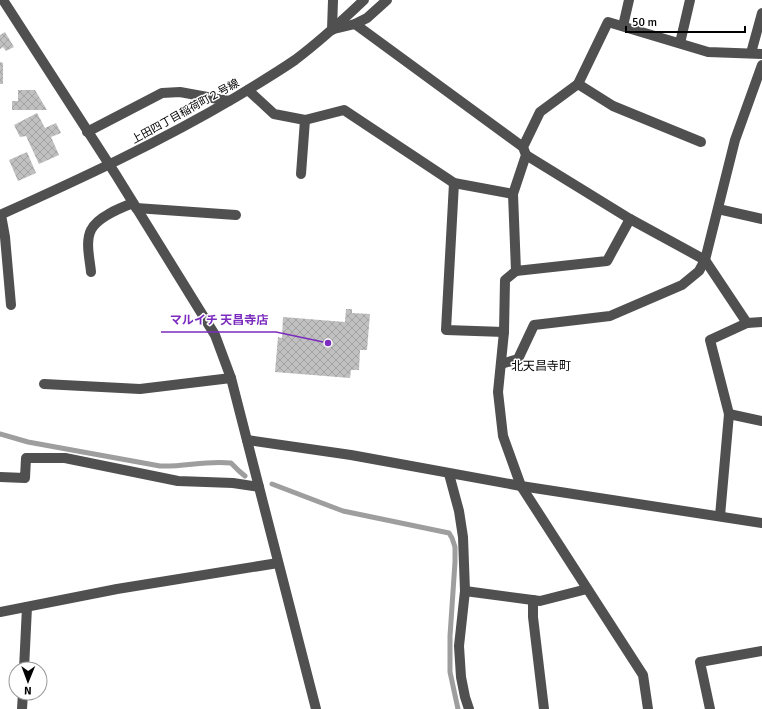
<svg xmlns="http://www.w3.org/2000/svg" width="762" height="709" font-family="Signika,'Noto Sans JP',sans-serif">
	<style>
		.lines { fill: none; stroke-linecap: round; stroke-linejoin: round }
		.stream { stroke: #9e9e9e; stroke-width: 5 }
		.building { fill: url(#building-cross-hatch) }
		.minor { stroke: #505050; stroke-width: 10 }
		.labels { text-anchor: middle; stroke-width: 3; stroke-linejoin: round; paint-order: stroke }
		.street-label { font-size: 11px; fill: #000; stroke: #fff }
		.neighbourhood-label { font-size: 12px; fill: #000; stroke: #fff }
		.leader { fill: none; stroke: #7b2cbf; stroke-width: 1.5 }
		.callout-dot { fill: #7b2cbf; stroke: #fff; stroke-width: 1.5 }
		.callout-label { font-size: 12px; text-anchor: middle; font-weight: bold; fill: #7b2cbf; stroke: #fff; stroke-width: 3; stroke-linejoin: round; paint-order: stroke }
	</style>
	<defs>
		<pattern id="building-cross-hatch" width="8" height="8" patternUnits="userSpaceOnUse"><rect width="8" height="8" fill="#c0c0c0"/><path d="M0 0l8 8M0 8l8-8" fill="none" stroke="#a3a3a3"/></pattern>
	</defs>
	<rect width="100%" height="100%" fill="#fff"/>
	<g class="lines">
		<g class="stream">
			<path d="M0,434l28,8 132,24c25,1 46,-6 71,-3l8,8 6,5"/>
			<path d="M272,484l71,27 106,22 3,5 3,9v15l-5,74v36l8,37"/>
		</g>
	</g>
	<g class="building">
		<path d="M5,32l9,15 -8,4 -3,-4 -3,2v-14z"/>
		<path d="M0,62l3,1v21h-3z"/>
		<path d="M18,90h17l12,20h-35v-9h6z"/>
		<path d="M37,113l8,15 11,-5 5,10 -10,4 8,18 -20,9 -13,-28 -6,1 -6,-12z"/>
		<path d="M27,152l9,21 -18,8 -9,-21z"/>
		<path d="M346,309h6v4l18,1 -3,36h-7l-1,20h-8l-1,8 -75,-6 3,-35 4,1 1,-21 62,5z"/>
	</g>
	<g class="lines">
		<g class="minor">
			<path d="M3,0l113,175 99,160 16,43 85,331"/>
			<path d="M355,24l168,123"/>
			<path d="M623,26l6,-26"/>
			<path d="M334,29l21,-5 12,-6 20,-18"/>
			<path d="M332,30l1,-30"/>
			<path d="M680,43l10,-43"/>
			<path d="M751,53l11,-40"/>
			<path d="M578,84l35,22 88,36"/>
			<path d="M248,90l26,24 31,6 39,-10 110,73 59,11"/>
			<path d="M87,132l75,-39 18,-1 49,9"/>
			<path d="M526,155l104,64 75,41 42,63"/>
			<path d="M301,174l4,-54"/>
			<path d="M454,183l-8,147 58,2"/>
			<path d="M136,208l100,7"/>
			<path d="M718,209l44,10"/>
			<path d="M0,215c80,-36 160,-73 236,-118 20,-12 40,-24 59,-37 24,-18 47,-39 69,-60"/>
			<path d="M1,215l4,22 6,68"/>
			<path d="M516,271l91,-10 23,-42"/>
			<path d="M91,272c-1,-12 -6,-30 0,-42 6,-13 29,-22 42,-27"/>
			<path d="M501,364l17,-5 16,-34 76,-9 72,-31 17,-14 6,-11 30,-120 27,-75"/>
			<path d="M44,384l96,5 91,-11"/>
			<path d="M729,414l-19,-74 37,-17 15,-1"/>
			<path d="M247,440l104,15 170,31 241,37"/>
			<path d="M449,474l10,37 4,26 2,54 -6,55 2,31 4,20 4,12"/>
			<path d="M0,477l25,1 1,-20h39l113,23 55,2 26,4"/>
			<path d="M720,516l9,-102 33,7"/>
			<path d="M465,591l75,10 47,-12"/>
			<path d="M533,600v17l11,92"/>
			<path d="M0,612l117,-23 161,-26"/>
			<path d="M24,669l3,-62"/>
			<path d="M22,709l1,-16"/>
			<path d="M648,709l-5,-34 -122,-189 -18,-50 -5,-44 6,-60 1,-52 11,-9 -3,-77 13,-39 -3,-8 17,-35 38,-28 30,-62 100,30 54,2"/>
			<path d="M710,709l-10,-47 62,-11"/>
		</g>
	</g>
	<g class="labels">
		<g class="street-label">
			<text transform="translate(185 111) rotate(-29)" y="4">上田四丁目稲荷町２号線</text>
		</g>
		<g class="neighbourhood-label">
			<text x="541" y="370">北天昌寺町</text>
		</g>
	</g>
	<path class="leader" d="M328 343L276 332H161"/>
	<circle class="callout-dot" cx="328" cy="343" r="4"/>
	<g class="callout-label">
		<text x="219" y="324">マルイチ 天昌寺店</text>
	</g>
	<g transform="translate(28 681) rotate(181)"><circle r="19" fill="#ffffff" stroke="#999999"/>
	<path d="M0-3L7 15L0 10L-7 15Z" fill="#000000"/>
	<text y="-6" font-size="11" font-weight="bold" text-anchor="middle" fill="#000000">N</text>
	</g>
	<path d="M626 26v6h119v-6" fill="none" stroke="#000000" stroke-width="2"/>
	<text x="632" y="26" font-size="12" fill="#000000" stroke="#ffffff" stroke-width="3" paint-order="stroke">50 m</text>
</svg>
